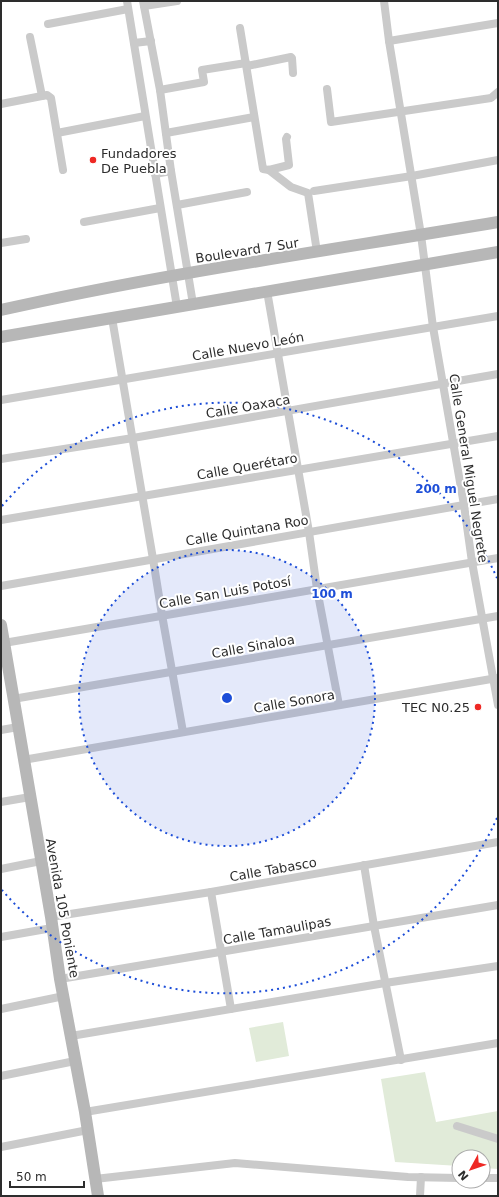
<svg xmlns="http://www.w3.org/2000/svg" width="499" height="1197" font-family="'DejaVu Sans',sans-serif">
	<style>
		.green { fill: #e1ebd9 }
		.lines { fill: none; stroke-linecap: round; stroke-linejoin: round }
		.street { stroke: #cacaca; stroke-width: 8 }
		.secondary { stroke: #b7b7b7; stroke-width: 12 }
		.ring { fill: none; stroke: #1d4ed8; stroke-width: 2; stroke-dasharray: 2 4 }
		.poi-dot { fill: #ee2824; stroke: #fff; stroke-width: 1.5 }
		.labels { text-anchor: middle; stroke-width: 4; stroke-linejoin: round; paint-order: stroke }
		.poi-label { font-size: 13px; fill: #2d2d2d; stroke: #fff; text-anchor: start }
		.street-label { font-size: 13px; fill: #2d2d2d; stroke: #fff }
		.centre { fill: #1d4ed8; stroke: #fff; stroke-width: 2 }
		.ring-label { font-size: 12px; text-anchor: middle; font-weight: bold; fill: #1d4ed8; stroke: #fff; stroke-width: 4; stroke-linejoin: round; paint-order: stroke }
	</style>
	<rect width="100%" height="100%" fill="#fff"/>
	<g class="green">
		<path d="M283,1022l6,34 -33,6 -7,-34z"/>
		<path d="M425,1072l11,50 62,-11v58l-15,-1v-11h-24v9l-64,-4 -14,-83z"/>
	</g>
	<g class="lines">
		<g class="street">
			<path d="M127,1l50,306"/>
			<path d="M143,1l17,89 11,81 22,133"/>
			<path d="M384,1l5,40 32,194 12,92 31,178 8,57 26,143"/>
			<path d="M144,6l33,-5"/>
			<path d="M48,24l80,-15"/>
			<path d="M240,28l23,141 6,1 20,-5 -3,-26 1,-2"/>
			<path d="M30,37l12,59"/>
			<path d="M389,41l109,-18"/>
			<path d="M134,43l17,-2"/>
			<path d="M247,66l44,-9 1,1 1,15"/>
			<path d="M327,89l4,33 160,-24 7,-6"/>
			<path d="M160,90l44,-8 -2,-12 44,-7"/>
			<path d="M1,104l46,-9 4,3 12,72"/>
			<path d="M57,133l88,-17"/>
			<path d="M166,133l88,-16"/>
			<path d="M269,170l22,17 17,6 9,59"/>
			<path d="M155,174l16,-3"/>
			<path d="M314,191l98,-15 86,-16"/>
			<path d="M177,205l70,-13"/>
			<path d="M84,222l76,-14"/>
			<path d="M1,243l25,-4"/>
			<path d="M267,291l42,241 8,57 22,116"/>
			<path d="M112,318l41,241 9,56 21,117"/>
			<path d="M1,400l497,-84"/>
			<path d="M1,459l132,-21 365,-64"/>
			<path d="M1,520l497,-84"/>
			<path d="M1,586l497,-87"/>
			<path d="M4,643l494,-85"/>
			<path d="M13,699l485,-83"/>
			<path d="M1,730l17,-3"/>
			<path d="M23,760l474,-82"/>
			<path d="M1,802l29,-5"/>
			<path d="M364,865l10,61 27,134"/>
			<path d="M1,869l40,-8"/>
			<path d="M211,892l20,117"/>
			<path d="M51,917l160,-25 287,-50"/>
			<path d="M1,937l51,-9"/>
			<path d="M60,979l438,-74"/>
			<path d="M1,1009l63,-13"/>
			<path d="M71,1036l314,-53 113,-17"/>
			<path d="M1,1076l74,-15"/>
			<path d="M85,1112l413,-69"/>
			<path d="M457,1126l41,13"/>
			<path d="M1,1147l87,-17"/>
			<path d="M483,1178h15"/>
			<path d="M95,1179l140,-16 173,14 51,1"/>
			<path d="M420,1196l1,-19"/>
		</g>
		<g class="secondary">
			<path d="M1,310c164,-37 331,-60 497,-88"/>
			<path d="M1,337l497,-85"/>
			<path d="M1,625l50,292 9,62 25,133 13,84"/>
		</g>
	</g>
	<circle cx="227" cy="698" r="148" fill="#1d4ed8" fill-opacity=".12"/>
	<g class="ring">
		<circle cx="227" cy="698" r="148"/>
		<path d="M497 818A296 296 0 0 1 2 890M2 506A296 296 0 0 1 497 578"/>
	</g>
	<g class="poi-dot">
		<circle cx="93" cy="160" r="4"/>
		<circle cx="478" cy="707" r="4"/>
	</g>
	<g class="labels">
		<g class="poi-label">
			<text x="101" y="158">Fundadores<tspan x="101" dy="15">De Puebla</tspan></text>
			<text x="470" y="712" text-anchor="end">TEC N0.25</text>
		</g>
		<g class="street-label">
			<text transform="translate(247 250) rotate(-9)" y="5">Boulevard 7 Sur</text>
			<text transform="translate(248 346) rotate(-10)" y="5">Calle Nuevo León</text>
			<text transform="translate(248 406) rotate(-10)" y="5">Calle Oaxaca</text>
			<text transform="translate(247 466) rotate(-10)" y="5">Calle Querétaro</text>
			<text transform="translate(469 468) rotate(81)" y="5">Calle General Miguel Negrete</text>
			<text transform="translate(247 530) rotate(-10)" y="5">Calle Quintana Roo</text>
			<text transform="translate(225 592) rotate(-10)" y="5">Calle San Luis Potosí</text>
			<text transform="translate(253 646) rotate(-10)" y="5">Calle Sinaloa</text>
			<text transform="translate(294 701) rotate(-10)" y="5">Calle Sonora</text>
			<text transform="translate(273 869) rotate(-10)" y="5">Calle Tabasco</text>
			<text transform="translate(63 908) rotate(80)" y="5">Avenida 105 Poniente</text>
			<text transform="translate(277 930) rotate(-10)" y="5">Calle Tamaulipas</text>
		</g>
	</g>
	<circle cx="227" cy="698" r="6" class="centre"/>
	<g class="ring-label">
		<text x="436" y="493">200 m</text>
		<text x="332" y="598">100 m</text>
	</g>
	<rect width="499" height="1197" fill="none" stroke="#2d2d2d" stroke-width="4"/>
	<g transform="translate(471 1169) rotate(230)"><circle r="19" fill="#ffffff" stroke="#ababab"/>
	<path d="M0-3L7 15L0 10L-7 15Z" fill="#ee2824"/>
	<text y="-6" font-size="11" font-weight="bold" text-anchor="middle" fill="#2d2d2d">N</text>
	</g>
	<path d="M10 1181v6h74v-6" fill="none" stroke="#2d2d2d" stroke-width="2"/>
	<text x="16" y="1181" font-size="12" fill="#2d2d2d" stroke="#ffffff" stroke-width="3" paint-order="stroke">50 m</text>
</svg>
